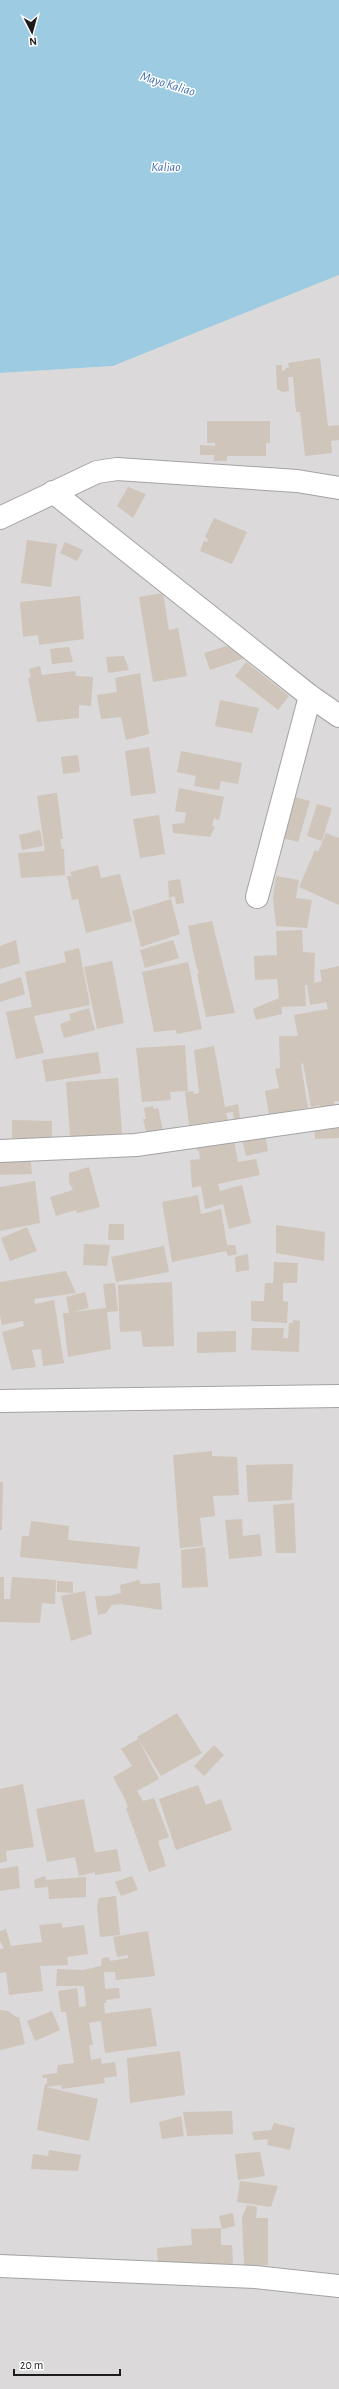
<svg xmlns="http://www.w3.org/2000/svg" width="339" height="2389" font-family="'Alegreya Sans',sans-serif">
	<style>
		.residential { fill: #dbd9d9 }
		.water { fill: #9dcbe1 }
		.building { fill: #cfc5ba }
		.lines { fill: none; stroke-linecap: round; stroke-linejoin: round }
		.minor-casing { stroke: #a3a3a3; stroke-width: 24 }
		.minor { stroke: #fff; stroke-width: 22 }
		.labels { text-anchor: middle; stroke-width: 3; stroke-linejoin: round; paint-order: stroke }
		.water-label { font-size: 13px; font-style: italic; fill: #416fb4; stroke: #fff }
	</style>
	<rect width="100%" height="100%" fill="#efece1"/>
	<path class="residential" d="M339,275v2114h-339v-2016l113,-7z"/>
	<path class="water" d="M0,0h339v275l-226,91 -113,7z"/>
	<g class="building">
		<path d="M320,358l8,68 11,-1v15l-8,1 1,12 -27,3 -5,-44h-4l-3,-35h-5l1,14 -6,1 -6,-3 -1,-24h6v6l3,-1v-2h4l-1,-5z"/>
		<path d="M207,421h63v22h-4v13h-39v5h-13v-6h-14v-10l15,1v-3h-8z"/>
		<path d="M128,487l18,7 -13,24 -16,-12z"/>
		<path d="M214,518l33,14 -15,32 -32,-13 4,-10 3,1 1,-3 -3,-2z"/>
		<path d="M27,540l30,4 -6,43 -30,-4z"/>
		<path d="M65,542l18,8 -6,11 -17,-8z"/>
		<path d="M163,593l6,37 9,-2 9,48 -34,6 -14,-85z"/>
		<path d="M80,596l4,43 -45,6 -1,-10 -15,2 -3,-35z"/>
		<path d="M230,645l15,13 -35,12 -6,-17z"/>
		<path d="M69,647l4,15 -21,2 -2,-15z"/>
		<path d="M124,656l5,14 -21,3 -2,-16z"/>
		<path d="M246,662l43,34 -11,14 -43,-34z"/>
		<path d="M40,666l2,9 33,-4 1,5 17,1 -2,29 -12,-1v13l-42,4 -9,-44 3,-1 -2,-8z"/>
		<path d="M140,673l9,61 -23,6 -5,-23 -20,2 -4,-24 20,-3 -2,-14z"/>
		<path d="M220,700l39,8 -7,25 -37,-7z"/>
		<path d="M149,747l7,46 -25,3 -6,-45z"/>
		<path d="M181,751l61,12 -4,21 -17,-3 -2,9 -25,-4 2,-10 -19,-4z"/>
		<path d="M78,755l2,17 -17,2 -2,-17z"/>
		<path d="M179,788l45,9 -5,23 -5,-2 -2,8 3,1 -5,10 -37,-4 -1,-9 12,-1 2,-10 -11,-2z"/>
		<path d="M55,793h2l6,46h-3l2,10h2l1,26 -44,3 -3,-25 27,-2 -8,-55z"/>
		<path d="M291,796l19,5 -12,41 -19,-5z"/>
		<path d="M317,804l15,4 -10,33 -15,-5z"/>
		<path d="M159,815l6,39 -25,4 -7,-39z"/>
		<path d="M40,830l3,16 -21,4 -3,-15z"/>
		<path d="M326,833l13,5v67l-40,-18 16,-37 3,2z"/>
		<path d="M98,865l3,13 19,-4 12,47 -46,12 -8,-34 -6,1 -5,-24h5l-2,-4z"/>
		<path d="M276,876l23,4 -3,18 16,2 -5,28 -31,-2 -3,-28z"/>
		<path d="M180,879l4,24 -8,1 -1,-8 -6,2 -1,-17z"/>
		<path d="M171,899l9,35 -39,13 -9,-36z"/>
		<path d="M212,921l23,92 -29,4 -9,-43 2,-1 -3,-8 -8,-39z"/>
		<path d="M302,930l1,22 12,1 -1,30 8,-2 -2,-11 19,-4v135h-5l2,11 -15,3 -1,-10 -9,2 -8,-44 -2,1 7,44 -39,7 -4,-24 14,-3 -4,-19 5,-1 -1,-32h19l-4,-21 34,-6 -2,-7 -16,3 -3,-20h-2l1,21 -24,1v7l-26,6 -3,-11 26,-11 -2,-19 -22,1 -1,-24 23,-1 -1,-24z"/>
		<path d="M16,940l4,23 -20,6v-23z"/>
		<path d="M173,940l6,18 -34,10 -5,-18z"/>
		<path d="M79,948l11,57 -56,11 10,37 -28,6 -10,-47 26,-5 -7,-35 41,-10 -2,-10z"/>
		<path d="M112,961l12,62 -27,6 -13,-62z"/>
		<path d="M188,962l14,67 -25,5 -1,-4 -22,2 -12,-60z"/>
		<path d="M21,977l4,17 -25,8v-18z"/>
		<path d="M89,1008l6,22 -31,8 -4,-14 11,-4 -2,-6z"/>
		<path d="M185,1045l3,46 -18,1 1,8 -29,2 -6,-54z"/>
		<path d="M214,1046l11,61 13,-3 2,14 -6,2 -1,-8 -7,1 2,7 -39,5 -4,-33 8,-1 1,3 5,-1 -5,-43z"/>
		<path d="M98,1052l3,21 -55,9 -4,-22z"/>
		<path d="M118,1078l4,56 -52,3 -4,-55z"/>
		<path d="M153,1106v3l5,-1 6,27 -17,-1 -4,-15h3l-2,-11z"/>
		<path d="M12,1120l40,1v18l-40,-1z"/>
		<path d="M339,1121v17l-24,1 -1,-14z"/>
		<path d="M265,1135l3,16 -22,5 -4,-17z"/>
		<path d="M234,1140l4,22 18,-3 4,16 -42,9 2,7 22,-6 9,38 -22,6 -6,-25 -18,5 -4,-23 -9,2 -2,-28 10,-1 -1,-9 -2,1 -2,-8z"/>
		<path d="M30,1153l2,21 -32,1v-21z"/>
		<path d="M89,1167l11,40 -23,6 -1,-3 -20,6 -6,-19 23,-7 -4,-8v-9z"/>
		<path d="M35,1181l5,42 -40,8v-44z"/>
		<path d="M198,1195l3,19 20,-5 6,36h8l2,9 -9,2 -2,-5 -54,11 -10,-60z"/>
		<path d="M109,1224h15v16h-16z"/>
		<path d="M276,1225l49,7 -1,29 -48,-8z"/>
		<path d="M27,1227l10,24 -27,10 -9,-23z"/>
		<path d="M84,1244l26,1 -3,21 -24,-1z"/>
		<path d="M164,1246l5,26 -53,10 -5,-25z"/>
		<path d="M248,1254l1,16 -13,2 -1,-15z"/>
		<path d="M274,1262l24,1 -1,20h-14v18l5,1 -1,21 -36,-2v-20h13l1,-18h8z"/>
		<path d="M66,1271l10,22 -42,6 1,5 19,-4 10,63 -21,3 -2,-17 -9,1 4,17 -24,3 -10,-38 22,-6 -1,-5 -21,4 -2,-9v-34z"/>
		<path d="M172,1282l2,64 -31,1 -2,-16 -21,1 -2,-47z"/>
		<path d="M115,1283l3,28 -11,1 4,37 -43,8 -5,-44h6l-3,-16 19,-5 4,16 -17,4 34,-4 -3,-24z"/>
		<path d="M293,1320l7,1 -1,31 -48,-2 1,-22h32l-1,10h5l1,-15h4z"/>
		<path d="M236,1331v21l-39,1v-21z"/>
		<path d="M212,1451v5l25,1 2,38 -26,1 2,20 -15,2 3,28 -23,2 -7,-93z"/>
		<path d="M293,1464l-1,36 -44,2 -2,-37z"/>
		<path d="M0,1482h3l-1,48h-2z"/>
		<path d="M294,1503l2,50h-20l-3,-48z"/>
		<path d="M242,1519l1,17 17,-2 2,22 -33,3 -4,-39z"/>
		<path d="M31,1521l38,5 -1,14 72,7 -3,22 -117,-12 2,-21h7z"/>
		<path d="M205,1547l3,40 -26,1 -1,-38z"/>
		<path d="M0,1577h4v22h6l2,-22 44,3 -1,24 -13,-1 -2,20 -40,-1z"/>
		<path d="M139,1580l2,4 19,-1 2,27 -41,-6 -9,1 -6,8 -8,2 -3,-19h14l12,-3 -1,-8z"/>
		<path d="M57,1581l16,1v11l-16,-1z"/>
		<path d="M85,1591l7,43 -21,7 -10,-45z"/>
		<path d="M177,1713l25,40 -41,23 -24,-39z"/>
		<path d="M138,1739l21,40 -22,12 6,10 11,-3 15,39 -11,4 8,25 -17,6 -23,-64 2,-1 -4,-10 -11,-20 19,-11 -11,-17z"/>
		<path d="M214,1745l10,10 -20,21 -10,-10z"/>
		<path d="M23,1784l11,63 -28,4 1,10 -7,2v-74z"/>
		<path d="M198,1785l8,20 15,-6 11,31 -56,20 -17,-51z"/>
		<path d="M84,1799l11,53 -3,1 25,-4 4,22 -26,4v-3l-16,4 -4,-19 -28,5 -11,-53z"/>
		<path d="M18,1866l2,22 -20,3v-22z"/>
		<path d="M45,1876l1,4 40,-3v20l-37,2 -1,-12 -13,1 -1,-8z"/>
		<path d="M132,1876l6,14 -17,6 -6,-14z"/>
		<path d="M116,1896l4,39 -20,2 -3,-31 2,-8z"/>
		<path d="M62,1923v5l22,-3 4,29 -21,3 1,8 -28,1 3,25 -34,4 -3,-23 -6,1v-24l4,-1 -4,-7v-10l6,-2 5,17 31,-4 -3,-17z"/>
		<path d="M148,1931l7,45 -39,4 -1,-8h-11l1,17 14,-1 1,10 -14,2v3h-2l1,10 -6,1 52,-6 6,38 -52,7 -4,-32 -12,2 4,22h-4l2,15 10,-2 1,6 13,-2 2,14 -13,2 1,5 -43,6 -1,-4 -15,2 52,12 -9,42 -52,-11 8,-46h2v-6h-4l-1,-3 15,-2 1,-8 16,-2 -8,-51h-5l-3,-21 19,-3 2,19 7,-1 -2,-20h-28l1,-17 26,1 18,-4 1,-8 7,-1 1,4 18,-3v-3l-11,2 -4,-20z"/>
		<path d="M0,2010l8,1 8,6h3l6,27 -25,6z"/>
		<path d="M52,2011l8,19 -25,11 -8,-20z"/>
		<path d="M180,2051l5,44 -55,8 -3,-45z"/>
		<path d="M232,2111l1,23 -46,2 -4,-24z"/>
		<path d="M181,2116l3,20 -22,3 -3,-17z"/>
		<path d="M274,2123l21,5 -5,22 -23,-5 1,-6 -14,1 -2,-8 19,-2z"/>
		<path d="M49,2150l32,5 -3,16 -47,-2 2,-15 15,2z"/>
		<path d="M260,2152l5,24 -27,4 -3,-26z"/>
		<path d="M240,2181l38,5 -7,21 -34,-5z"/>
		<path d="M247,2205l10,2 -1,11h12v47h-24l-2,-47z"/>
		<path d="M233,2213l2,13 -13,3 -3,-13z"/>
		<path d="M221,2228v17h11l1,20 -75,2 -1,-19 35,-3 -1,-16z"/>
	</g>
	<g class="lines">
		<defs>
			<g id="minor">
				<path d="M53,492l257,204 29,20"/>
				<path d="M0,518l97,-46 20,-3 180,12 42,7"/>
				<path d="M257,897l53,-201"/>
				<path d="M0,1151l136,-6 203,-29"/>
				<path d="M0,1401l339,-5"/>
				<path d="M0,2266l255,11 84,9"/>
			</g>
		</defs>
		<use href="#minor" class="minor-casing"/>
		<use href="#minor" class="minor"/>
	</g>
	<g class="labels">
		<g class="water-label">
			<text transform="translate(168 83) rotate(17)" y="5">Mayo Kaliao</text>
			<text x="166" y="171">Kaliao</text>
		</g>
	</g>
	<g transform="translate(32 32) rotate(174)" stroke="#ffffff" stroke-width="3" paint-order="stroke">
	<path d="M0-3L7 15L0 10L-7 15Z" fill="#1c1c1c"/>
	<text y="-6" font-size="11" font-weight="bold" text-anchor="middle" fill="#1c1c1c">N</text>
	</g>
	<path d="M14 2369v6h106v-6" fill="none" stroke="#1c1c1c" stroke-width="2"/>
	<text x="20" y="2369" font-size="12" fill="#1c1c1c" stroke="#ffffff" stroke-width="3" paint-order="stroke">20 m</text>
</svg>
